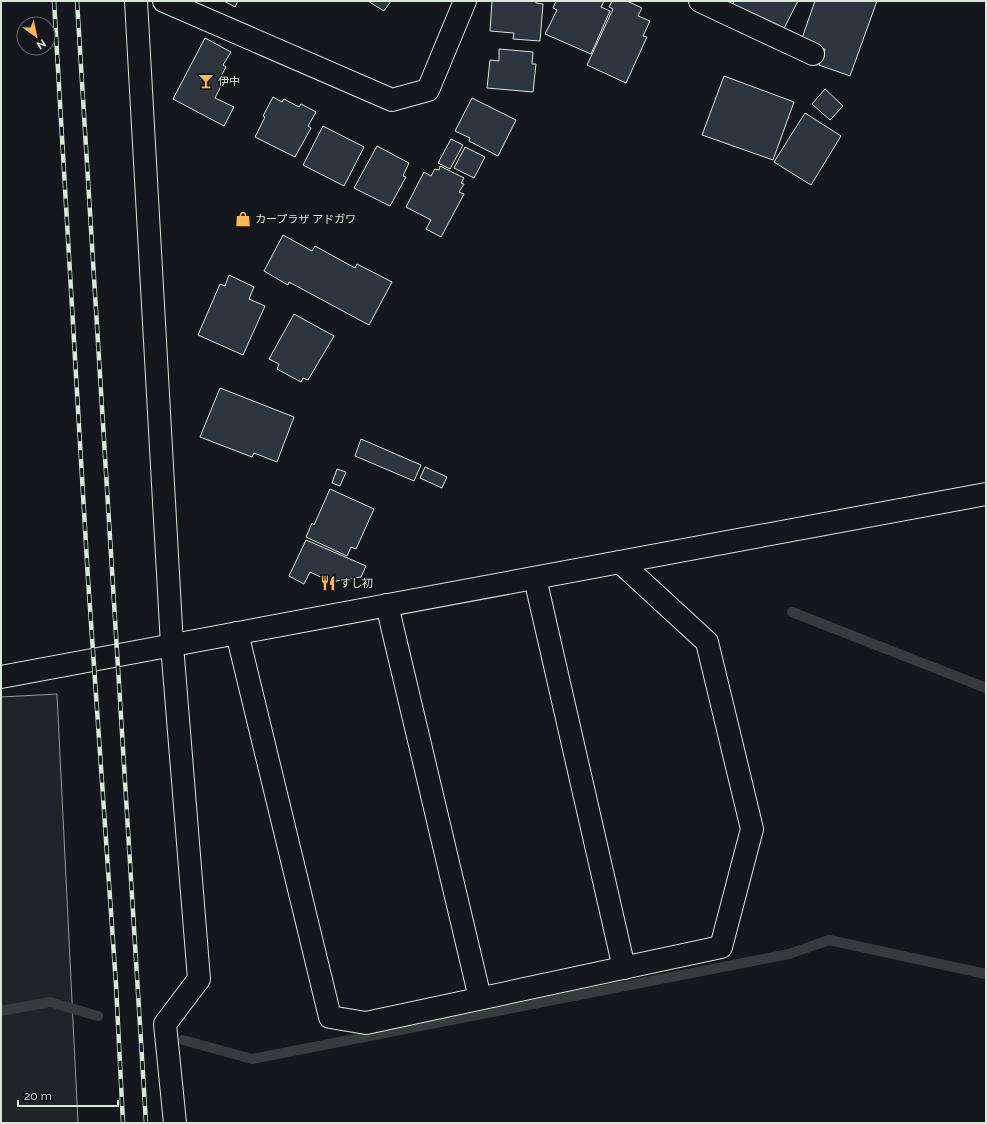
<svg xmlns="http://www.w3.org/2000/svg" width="987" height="1124" font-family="Raleway,'Noto Sans JP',sans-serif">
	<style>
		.green { fill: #202428; stroke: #939e99 }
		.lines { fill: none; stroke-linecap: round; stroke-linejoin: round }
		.stream { stroke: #363b3e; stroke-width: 10 }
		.building { fill: #2c363c; stroke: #d8e6dc }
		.minor-casing { stroke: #d8e6dc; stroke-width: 24 }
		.tertiary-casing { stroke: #d8e6dc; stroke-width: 24 }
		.minor { stroke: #14181c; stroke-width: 22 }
		.tertiary { stroke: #14181c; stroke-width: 22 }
		.rail-casing { stroke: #d8e6dc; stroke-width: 4.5 }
		.rail { stroke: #14181c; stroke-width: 3; stroke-dasharray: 9; stroke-linecap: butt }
		.labels { text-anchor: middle; stroke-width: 3; stroke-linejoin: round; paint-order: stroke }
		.poi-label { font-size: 11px; fill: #d8e6dc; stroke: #14181c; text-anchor: start }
	</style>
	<rect width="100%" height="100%" fill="#14181c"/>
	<path class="green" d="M57,694l21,429h-77v-426z"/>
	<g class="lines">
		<g class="stream">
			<path d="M792,612l194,76"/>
			<path d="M1,1011l49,-9 48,14"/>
			<path d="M183,1040l69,19 537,-105 40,-14 157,34"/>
		</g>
	</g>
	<g class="building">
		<path d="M224,1h14l-3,6z"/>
		<path d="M368,1h23l-7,10z"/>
		<path d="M492,1h44v2l7,1 -3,37 -27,-2 1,-6 -24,-2z"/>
		<path d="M556,1h48l-3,6 9,4 -19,43 -46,-20 12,-24 -4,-2z"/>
		<path d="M612,1h15l15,7 -4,8 12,5 -7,15 4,1 -21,46 -39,-18 26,-56 -4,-2z"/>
		<path d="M734,1h64l-19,37 -50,-26z"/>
		<path d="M815,1h62l-27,75 -31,-11 6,-16 -24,-8z"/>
		<path d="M205,38l26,14 -8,13 3,2 -7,13 4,2 -8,16 19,9 -10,19 -51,-27z"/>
		<path d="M499,49l34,3 -1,12h4l-3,28 -46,-4 3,-28 9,1z"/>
		<path d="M724,76l70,26 -21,58 -71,-25z"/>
		<path d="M825,89l18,17 -13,14 -18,-16z"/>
		<path d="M273,97l9,5 2,-3 15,8 2,-3 15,8 -8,14 3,2 -16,29 -40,-20 10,-20 -2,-1z"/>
		<path d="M472,98l44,22 -18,36 -29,-15 1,-3 -15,-7z"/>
		<path d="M805,113l36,23 -30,49 -37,-23z"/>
		<path d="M323,126l41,21 -20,39 -41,-21z"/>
		<path d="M451,139l12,6 -13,24 -12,-6z"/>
		<path d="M377,146l32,17 -6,13 3,1 -16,29 -36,-18z"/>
		<path d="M465,147l20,10 -11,21 -20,-10z"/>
		<path d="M440,166l24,12 -3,5 3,1 -5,8 5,2 -23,43 -15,-8 5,-9 -25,-13 18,-35 7,4 4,-7 4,1z"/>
		<path d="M283,235l29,16 3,-5 40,22 2,-4 35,18 -23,43 -80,-43 -1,3 -24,-14z"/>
		<path d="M229,275l25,12 -5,12 16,7 -22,49 -45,-20 22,-51 5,2z"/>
		<path d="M294,314l40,22 -26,44 -5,-2 -2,4 -24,-13 2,-5 -10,-5z"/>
		<path d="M220,388l74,29 -17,45 -23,-9 -2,4 -52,-20z"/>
		<path d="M361,439l60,26 -7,16 -59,-25z"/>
		<path d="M425,467l22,10 -5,11 -22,-10z"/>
		<path d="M337,469l9,3 -6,14 -8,-3z"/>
		<path d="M330,489l44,20 -18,40 -5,-2 -4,9 -41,-19 6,-14 2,2z"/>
		<path d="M306,540l60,26 -5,11 -30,5 -21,-10 -6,12 -15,-8z"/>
	</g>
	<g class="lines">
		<defs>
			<g id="minor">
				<path d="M136,1l36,644 27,334 -34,45 10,99"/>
				<path d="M164,1l228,99 36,-10 37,-89"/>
				<path d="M700,1l113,53"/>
				<path d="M535,578l89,390"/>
				<path d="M387,605l93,393"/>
				<path d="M237,633l93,384 36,6 355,-76 31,-118 -45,-187 -87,-80"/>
			</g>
			<path id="tertiary" d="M1,677l985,-183"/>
		</defs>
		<use href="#minor" class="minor-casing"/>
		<use href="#tertiary" class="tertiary-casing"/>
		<use href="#minor" class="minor"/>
		<use href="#tertiary" class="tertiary"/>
		<defs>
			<g id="rail">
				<path d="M54,1l34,578 28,406 7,138"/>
				<path d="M77,1l69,1122"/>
			</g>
		</defs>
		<use href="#rail" class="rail-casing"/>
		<use href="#rail" class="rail"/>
	</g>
	<defs>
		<symbol id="bar-bare" viewBox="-9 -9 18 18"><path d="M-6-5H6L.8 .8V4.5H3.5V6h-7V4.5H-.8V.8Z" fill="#ffb74d" stroke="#14181c" stroke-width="2.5" paint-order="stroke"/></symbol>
		<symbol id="shop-bare" viewBox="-9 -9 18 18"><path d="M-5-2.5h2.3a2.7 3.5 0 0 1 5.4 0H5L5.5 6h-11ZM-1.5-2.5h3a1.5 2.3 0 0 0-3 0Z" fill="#ffb74d" stroke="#14181c" stroke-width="2.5" paint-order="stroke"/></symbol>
		<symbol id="restaurant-bare" viewBox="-9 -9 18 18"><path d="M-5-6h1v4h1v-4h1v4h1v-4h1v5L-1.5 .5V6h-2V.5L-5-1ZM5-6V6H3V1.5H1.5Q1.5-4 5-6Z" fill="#ffb74d" stroke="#14181c" stroke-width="2.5" paint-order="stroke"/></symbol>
	</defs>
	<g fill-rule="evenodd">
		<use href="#bar-bare" x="195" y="70" width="22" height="22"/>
		<use href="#shop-bare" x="232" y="208" width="22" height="22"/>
		<use href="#restaurant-bare" x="317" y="572" width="22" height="22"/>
	</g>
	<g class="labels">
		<g class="poi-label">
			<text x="218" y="85">伊中</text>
			<text x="255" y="223">カープラザ アドガワ</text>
			<text x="340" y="587">すし初</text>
		</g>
	</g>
	<rect width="987" height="1124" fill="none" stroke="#d8e6dc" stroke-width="4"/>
	<g transform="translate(36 36) rotate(147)"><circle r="19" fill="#14181c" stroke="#626a69"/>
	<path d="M0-3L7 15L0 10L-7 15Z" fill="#ffb74d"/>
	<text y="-6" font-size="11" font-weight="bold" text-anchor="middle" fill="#d8e6dc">N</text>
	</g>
	<path d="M18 1100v6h100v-6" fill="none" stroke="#d8e6dc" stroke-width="2"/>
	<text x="24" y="1100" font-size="12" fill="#d8e6dc" stroke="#14181c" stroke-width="3" paint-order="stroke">20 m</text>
</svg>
